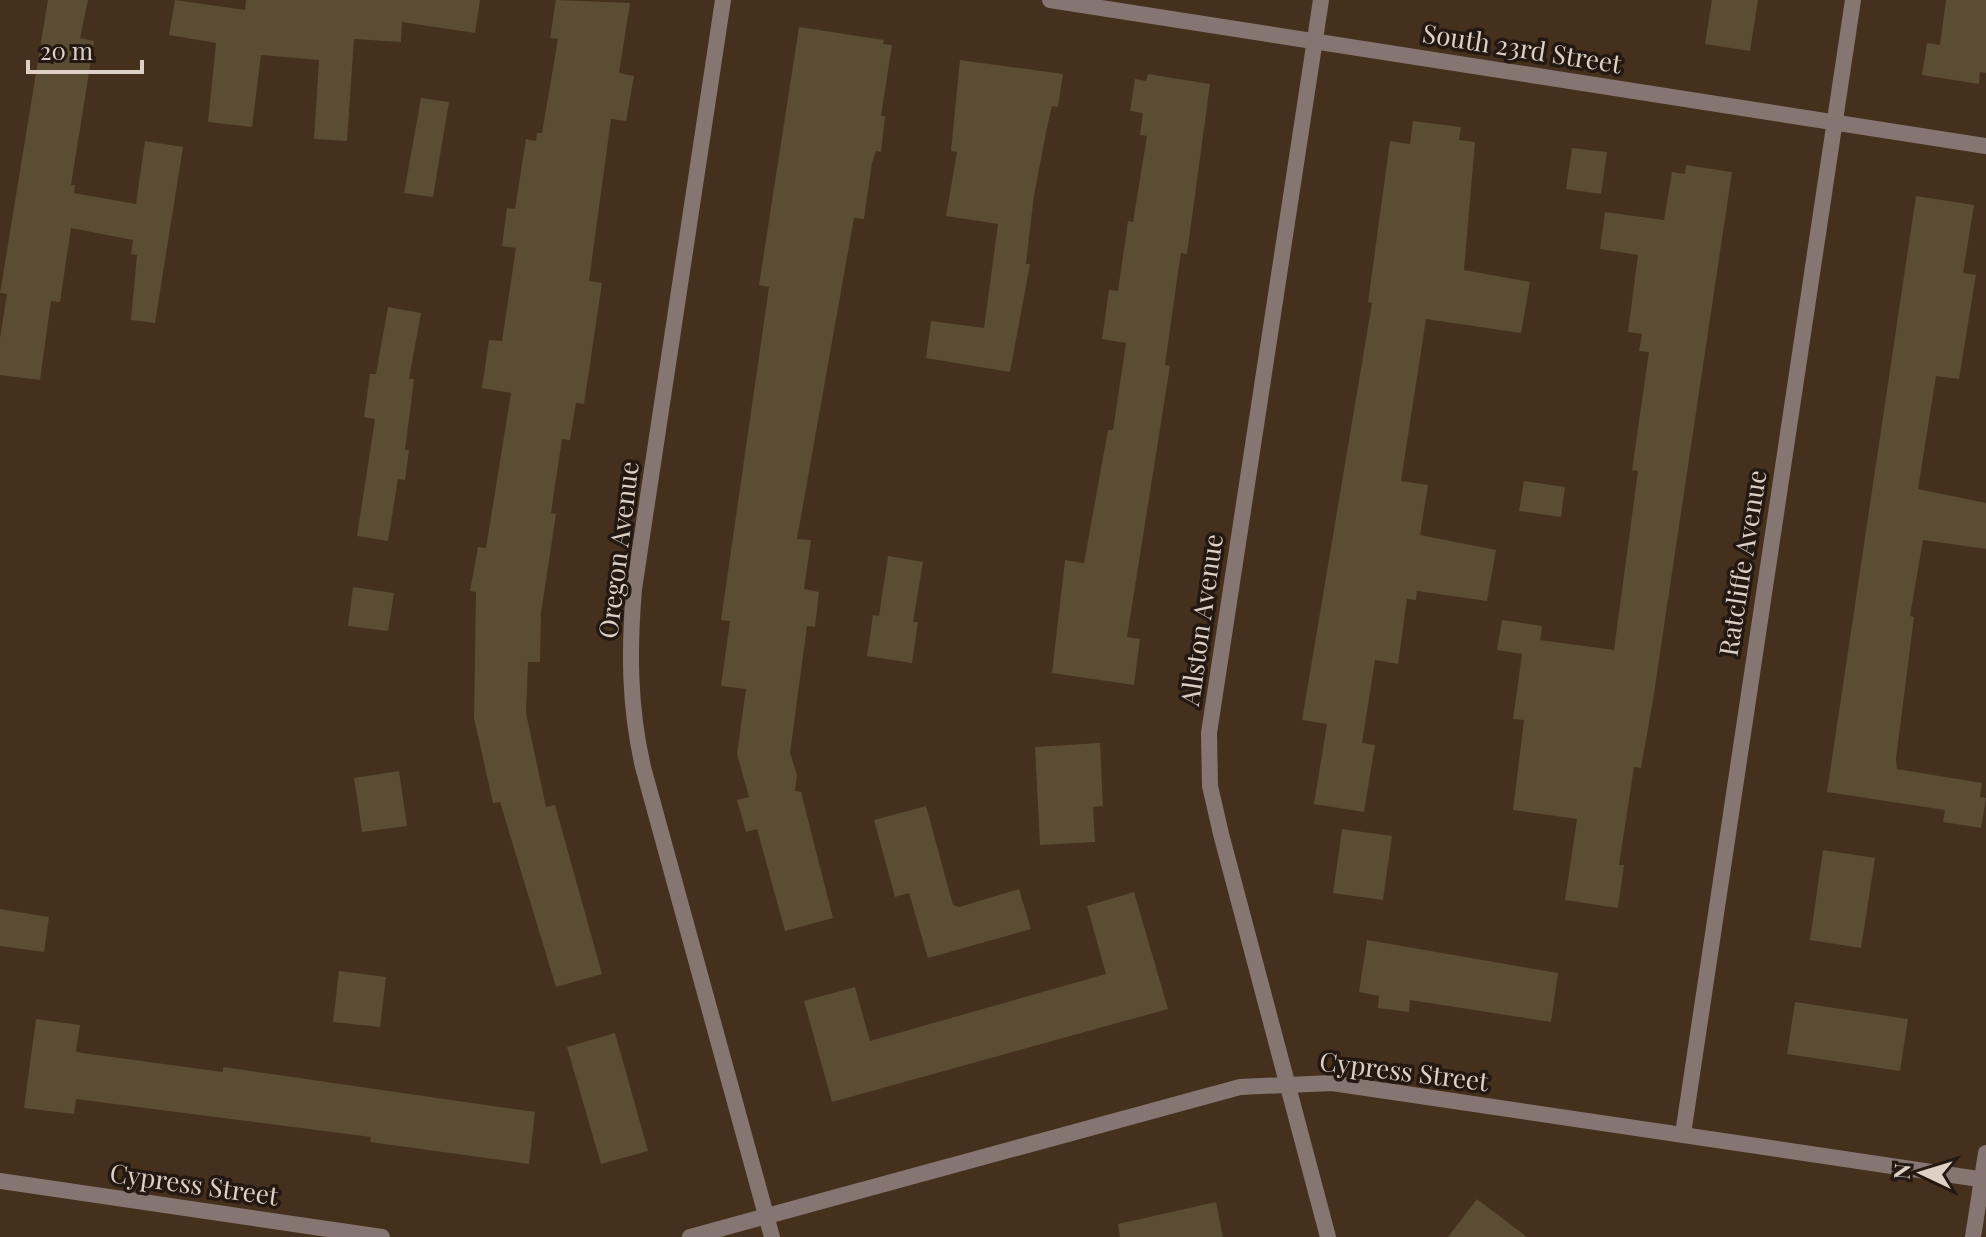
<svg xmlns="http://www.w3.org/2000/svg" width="1986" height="1237" font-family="'Playfair Display',serif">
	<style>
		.building { fill: #5a4d33 }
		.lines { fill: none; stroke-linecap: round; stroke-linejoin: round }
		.minor { stroke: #857672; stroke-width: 16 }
		.labels { text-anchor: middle; stroke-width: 7; stroke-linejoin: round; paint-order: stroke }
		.street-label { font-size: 26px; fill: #ded0c5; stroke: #231912 }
	</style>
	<rect width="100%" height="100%" fill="#452f1d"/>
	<g class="building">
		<path d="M48,0h40l-8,38 14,3 -23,144h4l-1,8 62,11 9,-63 38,6 -28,176 -24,-3 6,-65 -6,-1 2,-14 -62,-12 -11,74 -9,-1 -11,79 -40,-5v-37l7,-44 -7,-1z"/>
		<path d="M175,0l70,10 1,-10h234l-5,33 -73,-11 -1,20 -47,-3 -7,102 -33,-2 5,-79 -58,-5 -9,72 -44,-5 8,-79 -47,-8z"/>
		<path d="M556,0l74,3 -11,70 15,3 -8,45 -15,-2 -22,162 13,2 -18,121 -8,-1 -6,37 -8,-1 -11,74 5,1 -15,99 -1,49h-12l-2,51 20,94 9,-2 47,169 -46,13 -56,-185 -7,1 -19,-85 2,-126 -6,-1 8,-44 8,1 25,-155 -29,-5 7,-48 13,1 14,-93 -14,-2 5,-38 8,1 11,-70 10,2 1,-8h5l16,-94 -8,-1z"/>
		<path d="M1712,0h46l-8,51 -45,-7z"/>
		<path d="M1946,0h40v73l-6,-1 -1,12 -57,-9 5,-32 13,2z"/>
		<path d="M799,27l85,13 -1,4 9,1 -11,71h4l-4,36 -5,-1 -4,12 -8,56 -10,-1 -57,321 14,1 -7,49 15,3 -4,35 -8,-1 -17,127 7,22 -2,16 6,1 32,126 -48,13 -28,-102 -11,3 -9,-32 12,-3 -12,-43 9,-65 -25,-3 9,-65 -9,-1 48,-333 -10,-2z"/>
		<path d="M960,60l103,14 -5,33 -6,-1 -4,17 -14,72 -8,69h4l-20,108 -84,-14 5,-37 53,7 14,-104 -52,-8 11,-64 -6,-1z"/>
		<path d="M1148,74l62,10 -23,170 -6,-1 -4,26 -12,86 5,1 -43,271 13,2 -6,46 -82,-12 13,-113 19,3 24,-133h5l13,-87 -24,-4 7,-49 9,1 10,-70 5,1 14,-86 -7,-1 3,-22 -13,-2 5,-32 11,2z"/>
		<path d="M421,98l28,4 -16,95 -29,-4z"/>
		<path d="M1413,121l48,6 -2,13 16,2 -11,128 66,12 -9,51 -95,-14 -25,162 27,4 -8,50 76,15 -9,51 -70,-10 -1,9 -9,-1 -9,65 -23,-4 -13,83 13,2 -11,67 -50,-8 13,-80 -25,-4 70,-417 -4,-1 22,-161 20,3z"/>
		<path d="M1572,148l35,4 -6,42 -35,-5z"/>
		<path d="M1686,165l46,7 -79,528 -12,68 -7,-1 -15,98h5l-6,43 -53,-8 12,-81 -64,-9 11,-90 -11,-1 9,-65 -25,-4 5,-30 40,6 -2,14 74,10 24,-179 -6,-1 17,-118 -10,-1 3,-17 -14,-2 10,-77 -38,-6 5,-37 59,8 8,-48 13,2z"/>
		<path d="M1916,196l58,9 -11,68 13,2 -17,104 -23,-3 -18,113 68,14v46l-63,-9 -13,76 4,1 -18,142 1,10 85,14 -2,14 6,1 -5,30 -38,-6 2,-12 -118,-18z"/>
		<path d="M388,307l33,6 -12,66h5l-9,71h4l-4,30 -7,-1 -10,62 -31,-5 18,-117 -11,-2 6,-43h6z"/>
		<path d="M1524,481l41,6 -4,30 -42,-6z"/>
		<path d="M888,556l35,6 -10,60h5l-6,41 -45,-7 6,-41 6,1z"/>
		<path d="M353,587l41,6 -6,38 -40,-5z"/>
		<path d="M1100,743l3,63 -10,1 2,35 -55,3 -5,-98z"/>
		<path d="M399,771l8,55 -45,6 -8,-54z"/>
		<path d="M926,806l27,99 6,2 60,-18 12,40 -103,29 -19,-65 -14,4 -21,-77z"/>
		<path d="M1342,829l50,7 -9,64 -50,-7z"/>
		<path d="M1823,850l52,8 -14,90 -51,-8z"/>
		<path d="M1134,892l34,117 -336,93 -28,-101 51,-14 15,54 236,-67 -19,-68z"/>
		<path d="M0,909l49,8 -5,35 -44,-6z"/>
		<path d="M1367,940l191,33 -7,49 -141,-22 -1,12 -31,-4 1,-12 -20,-4z"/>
		<path d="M339,971l47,6 -6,50 -47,-5z"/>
		<path d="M1795,1002l113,17 -8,52 -113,-17z"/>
		<path d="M36,1019l44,6 -4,26 6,2 141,19v-5l312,45 -6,52 -159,-22 1,-5 -295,-38 -2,15 -50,-6z"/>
		<path d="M615,1033l33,118 -47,13 -34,-117z"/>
		<path d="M1477,1199l50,38h-79z"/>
		<path d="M1216,1202l7,35h-103l-2,-13z"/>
	</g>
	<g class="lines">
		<g class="minor">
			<path d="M723,0l-89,589c-5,61 -5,117 9,178l129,470"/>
			<path d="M1050,0l936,146"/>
			<path d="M1321,0l-112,733 1,53 11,48 107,403"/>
			<path d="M1683,1134l170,-1134"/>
			<path d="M0,1181l382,56"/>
			<path d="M690,1237l550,-150 92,-4 654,97"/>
			<path d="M1973,1237l13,-84"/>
		</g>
	</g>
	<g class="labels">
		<g class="street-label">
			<text transform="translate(1522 49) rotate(9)" y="9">South 23rd Street</text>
			<text transform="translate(619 550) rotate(-83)" y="9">Oregon Avenue</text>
			<text transform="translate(1743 563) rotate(-81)" y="9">Ratcliffe Avenue</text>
			<text transform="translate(1202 620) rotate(-82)" y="9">Allston Avenue</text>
			<text transform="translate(1404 1072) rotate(7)" y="9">Cypress Street</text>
			<text transform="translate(194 1185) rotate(8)" y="9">Cypress Street</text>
		</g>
	</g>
	<g transform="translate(1922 1173) rotate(274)" stroke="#231912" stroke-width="6" paint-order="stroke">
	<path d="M0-6L14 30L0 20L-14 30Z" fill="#ded0c5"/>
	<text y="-12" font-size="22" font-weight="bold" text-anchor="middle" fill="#ded0c5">N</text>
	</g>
	<path d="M28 60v12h114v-12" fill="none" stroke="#ded0c5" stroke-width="4"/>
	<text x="40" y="60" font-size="24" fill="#ded0c5" stroke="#231912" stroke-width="6" paint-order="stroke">20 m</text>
</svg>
